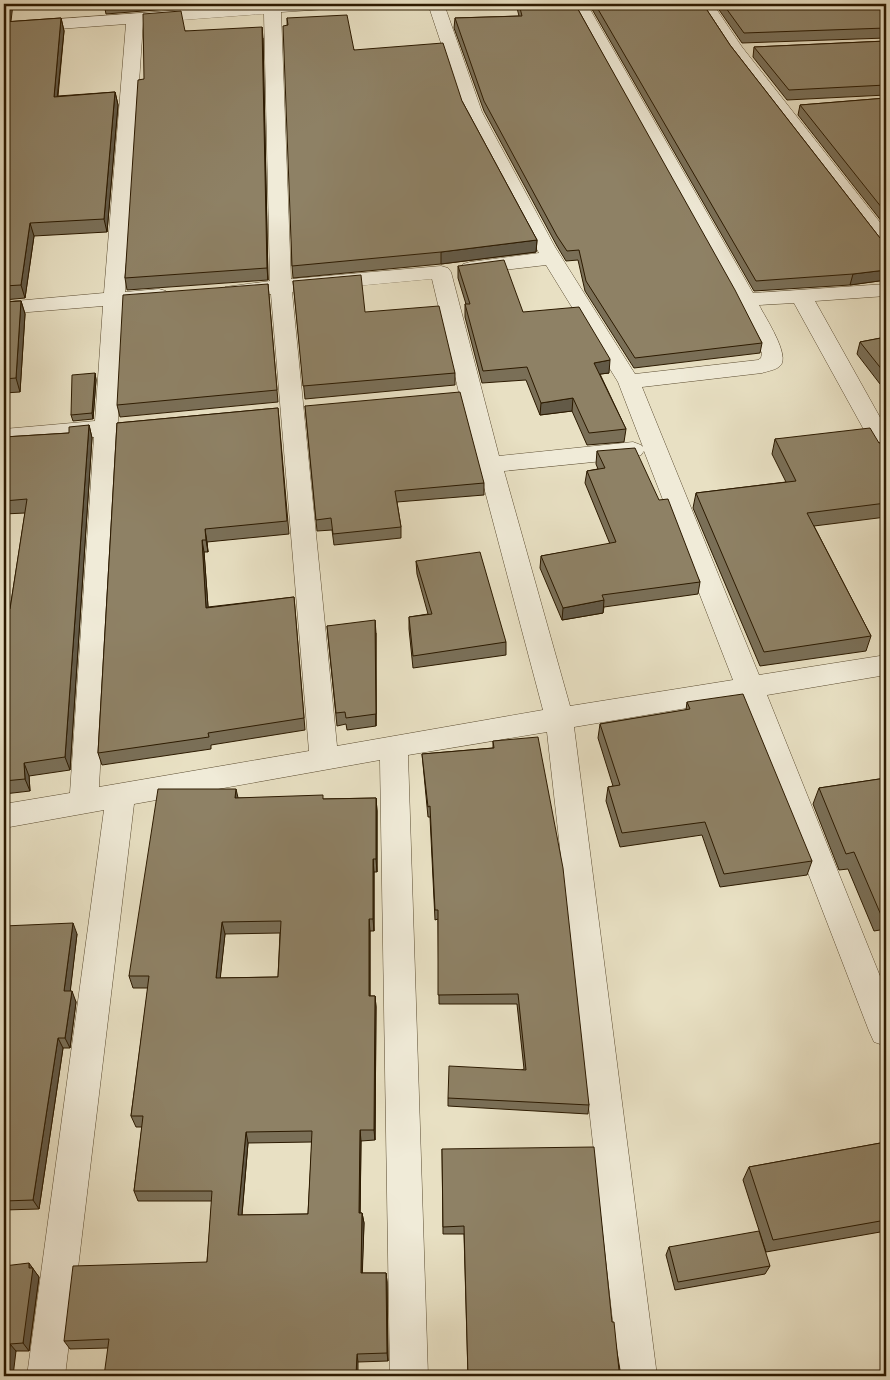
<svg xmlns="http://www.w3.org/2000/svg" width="890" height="1380" font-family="Cardo,serif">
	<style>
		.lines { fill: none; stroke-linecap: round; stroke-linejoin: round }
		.street-casing { stroke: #5b4c31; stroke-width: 1 }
		.street { fill: #f0ebd8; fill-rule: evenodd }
		.wall { fill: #7a6f57; stroke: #2c1a00; fill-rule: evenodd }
		.shaded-wall { fill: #635a47; stroke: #2c1a00 }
		.building { fill: #8e8165; stroke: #2c1a00; fill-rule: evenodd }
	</style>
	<rect width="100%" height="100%" fill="#e8e0c3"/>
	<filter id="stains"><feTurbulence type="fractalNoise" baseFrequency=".004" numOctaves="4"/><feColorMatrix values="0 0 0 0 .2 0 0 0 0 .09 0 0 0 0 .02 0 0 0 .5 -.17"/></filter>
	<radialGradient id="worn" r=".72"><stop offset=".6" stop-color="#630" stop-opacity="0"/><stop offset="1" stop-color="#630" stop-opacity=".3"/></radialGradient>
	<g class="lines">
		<defs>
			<g id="street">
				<path d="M264,4h71l-2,3 -6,2 -46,3 10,267 150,-13 7,2 3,4 48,184 134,-14 8,3 2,2 -25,-65 -72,-117 -76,9 -7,-2 -3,-4 3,-4 7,-2 69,-9 -75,-141 -36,-108h16l38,108 73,135 80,127 123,-14 3,-2 1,-5 -27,-53 -164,-296h16l166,289 133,-9v12l-71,5 71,127v28l-8,-3 -4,-5 -80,-145 -35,2c6,12 32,51 21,61 -4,4 -12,5 -18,7l-120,14 117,288 127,-20v20l-119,20 119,296v55l-12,-4 -5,-11 -128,-332 -167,28 83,649h-38l-72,-644 -139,23 20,621h-38l-10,-616 -246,44 -69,572h-38l77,-566 -100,18v-24l66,-11 24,-356 -90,8v-16l91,-8 8,-115 -99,8v-12l100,-9 22,-269 -122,9v-10zM264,14l6,267 -45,6 -4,4 4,4 7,2 39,-3 38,457 -210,36 25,-483 42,-5 4,-4 -4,-4 -7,-2 -34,3 18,-269zM432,279l27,114 84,317 -206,36 -45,-454zM644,451l89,229 -163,26 -66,-235 129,-13 8,-3z"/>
				<path d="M697,4h16l29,43 144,183v19l-7,-2 -149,-193z"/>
			</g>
		</defs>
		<use href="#street" class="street-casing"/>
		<use href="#street" class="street"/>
	</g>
	<g class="wall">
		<path d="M104,4h75l1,4 -74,6z"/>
		<path d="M516,4h59l187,339 -2,10 -126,15 -49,-77 -7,-31 -12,1 -9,-15 -73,-135 -30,-83 1,-10 64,-2z"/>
		<path d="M589,4h114l27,41 150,193 6,2v40l-36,5 -96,6z"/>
		<path d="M715,4h171v34l-144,5z"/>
		<path d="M61,18l3,13 -6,65 57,-4 3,13 -11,127 -73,4 -9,62 -21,2v-278z"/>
		<path d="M287,18l175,83 75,139 -1,12 -95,12 -148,14 -1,-12z"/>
		<path d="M185,31l78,7 5,242 -141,10 -2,-12 19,-199z"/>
		<path d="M886,41v54l-99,5 -34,-43 1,-10z"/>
		<path d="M886,98v129l-88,-112 2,-10z"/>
		<path d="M458,266l151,107 -9,1 26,55 -2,13 -37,3 -15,-34 -32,4 -14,-35 -44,3 -17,-66v-13h1l-8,-26z"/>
		<path d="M293,281l162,92v12l-150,14z"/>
		<path d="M268,284l10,118 -158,15 -3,-12z"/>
		<path d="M21,301l4,13 -5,78 -16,1v-91z"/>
		<path d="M886,337v46l-6,1 -23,-30 3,-12z"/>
		<path d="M95,373l1,7 -3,39 -20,2 -2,-6z"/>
		<path d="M305,406l179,77v12l-87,7 4,25v11l-67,7 -2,-15 -15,1z"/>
		<path d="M278,408l11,126 -82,8 1,10h-4l4,55 86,-10 11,133 -94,15v4l-109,16 -4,-12 19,-330z"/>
		<path d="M89,425l3,13 -22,332 -41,6 1,15 -26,3v-184l6,-1 15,-96 -21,1v-77l65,-4z"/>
		<path d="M775,439l111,4v74l-72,9 57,110 -5,15 -106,15 -67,-158 3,-15 90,-11 -14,-28z"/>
		<path d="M597,451l62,49 41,82 -2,12 -94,13 -1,6 -41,7 -22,-52 1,-12 69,-12 -25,-61 2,-12 11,-2 -2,-5z"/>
		<path d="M416,561l90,81v13l-93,13 -4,-39v-12l19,-3 -11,-40z"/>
		<path d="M327,626l49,7v93l-29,4 -1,-6 -9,2z"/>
		<path d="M687,702l125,159 -5,14 -87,12 -18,-52 -82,12 -14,-46 2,-14 5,-1 -15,-48 2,-14 86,-14z"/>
		<path d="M493,741l96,364 -1,9 -140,-8v-8l76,-29 -7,-65h-78l-1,-85 -3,1 -5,-103h-2l-5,-53 -1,-10 71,-6z"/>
		<path d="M886,778v151l-12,2 -26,-62 -9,1 -26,-66 6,-16z"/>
		<path d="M238,798l85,1 53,-1 1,13v61h-3v59h-4v65h5l1,11 -1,133 -14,1 -1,72h2l2,10 -2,50h24l1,9 1,79 -30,1 -250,-14 -38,1 -6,-8 143,-79 5,-61h-74l-4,-10 8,-64h-6l-5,-11 17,-128h-15l-4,-12zM280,933l-2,44 -58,1 5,-44zM312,1142l-4,72 -66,1 6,-72z"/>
		<path d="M4,926l73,8 -7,57 6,11 -6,46h-7l-24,161 -35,1z"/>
		<path d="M886,1142v89l-120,21 -23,-72 6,-13z"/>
		<path d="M442,1149l170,173 9,54h-153l-4,-142h-21z"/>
		<path d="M669,1247l101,19 -5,8 -90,16 -9,-35z"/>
		<path d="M4,1266l28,2 7,9 -10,74h-13l-12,25z"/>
	</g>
	<g class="shaded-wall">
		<path d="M10,4h3l-2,17 -7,1v-10z"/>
		<path d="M61,18l3,13 -8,78 -2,-12z"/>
		<path d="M262,27l1,11 5,242 -1,-12z"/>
		<path d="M115,92l3,13 -11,127 -3,-13z"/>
		<path d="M30,223l4,13 -9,62 -4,-13z"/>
		<path d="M537,240l-1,12 -95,12v-12z"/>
		<path d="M886,270v10l-36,5 3,-11z"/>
		<path d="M21,301l4,13 -5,78 -4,-14z"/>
		<path d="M610,360l-1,13 -16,2 1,-12z"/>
		<path d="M883,371h3v12l-6,1z"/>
		<path d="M95,373l1,7 -3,39 -1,-6z"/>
		<path d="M573,398l-1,13 -32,4 1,-12z"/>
		<path d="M89,425l3,13 -22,332 -5,-13z"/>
		<path d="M205,529l2,13 1,10 -2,-12z"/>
		<path d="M202,540l2,12 5,68 -3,-12z"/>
		<path d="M604,600l-1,13 -41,7 1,-12z"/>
		<path d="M375,620l1,13v93v-12z"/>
		<path d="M24,763l5,13 1,15 -5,-12z"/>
		<path d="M236,789l3,13 -4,-4z"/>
		<path d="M376,798l1,13v61l-1,-13z"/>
		<path d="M373,859l1,13v59l-1,-12z"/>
		<path d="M369,919l1,12v76l-1,-11z"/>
		<path d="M222,922l3,12 -6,56 -3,-12z"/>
		<path d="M73,923l4,11 -8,68 -5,-11z"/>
		<path d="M72,991l4,11 -6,46 -5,-10z"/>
		<path d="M375,996l1,11 -1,133 -1,-10z"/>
		<path d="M58,1038l5,10 -24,161 -6,-9z"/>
		<path d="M360,1130l1,11 -1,82 -1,-10z"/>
		<path d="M246,1132l2,11 -7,82 -3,-10z"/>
		<path d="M362,1213l2,10 -2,60 -1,-10z"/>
		<path d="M29,1263l10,14 -10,74 -6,-8z"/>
		<path d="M386,1273l1,9 1,79 -1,-8z"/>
		<path d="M10,1344l6,7 -3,25h-6z"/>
		<path d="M357,1354l1,8v14h-2z"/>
	</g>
	<g class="building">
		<path d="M4,4h6l-1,7 -5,1z"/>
		<path d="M519,4h56l160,286 27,53 -127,15 -49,-77 -7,-31 -12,1 -10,-15 -73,-135 -29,-83 67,-2z"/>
		<path d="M595,4h108l27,41 150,193 6,2v5l-1,1 1,1v23l-33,4 -97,7z"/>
		<path d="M723,4h163v24l-142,5z"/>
		<path d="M181,11l4,20 77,-4 5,241 -142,10 13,-198 6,-1 -1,-65z"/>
		<path d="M347,15l7,35 89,-7 19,58 75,139 -96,12 -149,14 -9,-240 5,-1 -1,-7z"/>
		<path d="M61,18l-7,79 61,-5 -11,127 -74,4 -9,62 -17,1v-264z"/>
		<path d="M886,41v44l-97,5 -35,-43z"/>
		<path d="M886,98v27h-4l4,6v82l-86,-108z"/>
		<path d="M504,260l19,52 56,-5 31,52v1l-16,3 32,66 -37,4 -16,-35 -32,5 -14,-36 -44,4 -18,-67h5l-12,-38z"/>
		<path d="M361,275l4,37 74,-6 16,67 -152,13 -10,-105z"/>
		<path d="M268,284l9,106 -160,15 6,-110z"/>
		<path d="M21,301l-5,77 -12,1v-77z"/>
		<path d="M886,337v34h-3l-23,-29z"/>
		<path d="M95,373l-3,40 -21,2 1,-40z"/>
		<path d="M460,392l24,91 -89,8 6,36 -68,7 -2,-16 -15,2 -11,-114z"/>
		<path d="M278,408l9,113 -82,8 1,11h-4l4,68 88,-11 10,121 -96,15 1,4 -111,16 19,-330z"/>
		<path d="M89,425l-24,332 -41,6 1,16 -21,2v-171l6,-1 17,-110 -23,2v-64l65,-4v-6z"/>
		<path d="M870,428l9,15h7v60l-79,10 64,123 -107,16 -68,-159 100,-12 -21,-42z"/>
		<path d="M635,448l24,52 9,-1 32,83 -98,13 2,5 -41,8 -22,-52 75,-14 -29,-71 18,-3 -8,-17z"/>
		<path d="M480,552l26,90 -93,14 -4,-39 23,-3 -16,-53z"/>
		<path d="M375,620l1,94 -30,4 -1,-6 -9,1 -9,-87z"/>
		<path d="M743,694l69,167 -88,13 -19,-52 -83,11 -14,-46 12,-2 -20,-61 90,-15 -3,-7z"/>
		<path d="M538,737l25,131 26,237 -141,-7 1,-32 77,4 -8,-76 -80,1v-85h-3l-5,-104 -2,1 -6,-53 72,-6 -1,-7z"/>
		<path d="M886,778v136l-5,1 -27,-63 -8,2 -27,-66z"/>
		<path d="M158,789h78l-1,9 88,-3v4l53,-1v61h-3v60h-4v77h6l-1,134h-14l-1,83h3l-1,60h25l1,80 -30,1 -1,22h-252l5,-37 -45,2 9,-75 134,-4 5,-71h-78l9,-75h-12l18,-140h-20zM281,921l-3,56 -62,1 6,-56zM312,1131l-4,83 -70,1 8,-83z"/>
		<path d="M73,923l-9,68h8l-7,47h-7l-25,162 -29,1v-275z"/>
		<path d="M886,1142v78l-113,20 -24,-73z"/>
		<path d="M594,1147l18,175h2l5,48 2,6h-153l-4,-150 -21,1 -1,-78z"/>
		<path d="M759,1231l11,35 -92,16 -9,-35z"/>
		<path d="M29,1263v5h4l-10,75 -13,1 -3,32h-3v-110z"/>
	</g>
	<rect width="890" height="1380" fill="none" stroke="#e8e0c3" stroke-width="20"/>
	<rect x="5" y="5" width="880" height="1370" fill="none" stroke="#2c1a00" stroke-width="2.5"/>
	<rect x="10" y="10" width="870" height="1360" fill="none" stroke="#2c1a00"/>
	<rect width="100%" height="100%" filter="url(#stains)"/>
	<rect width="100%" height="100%" fill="url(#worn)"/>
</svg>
